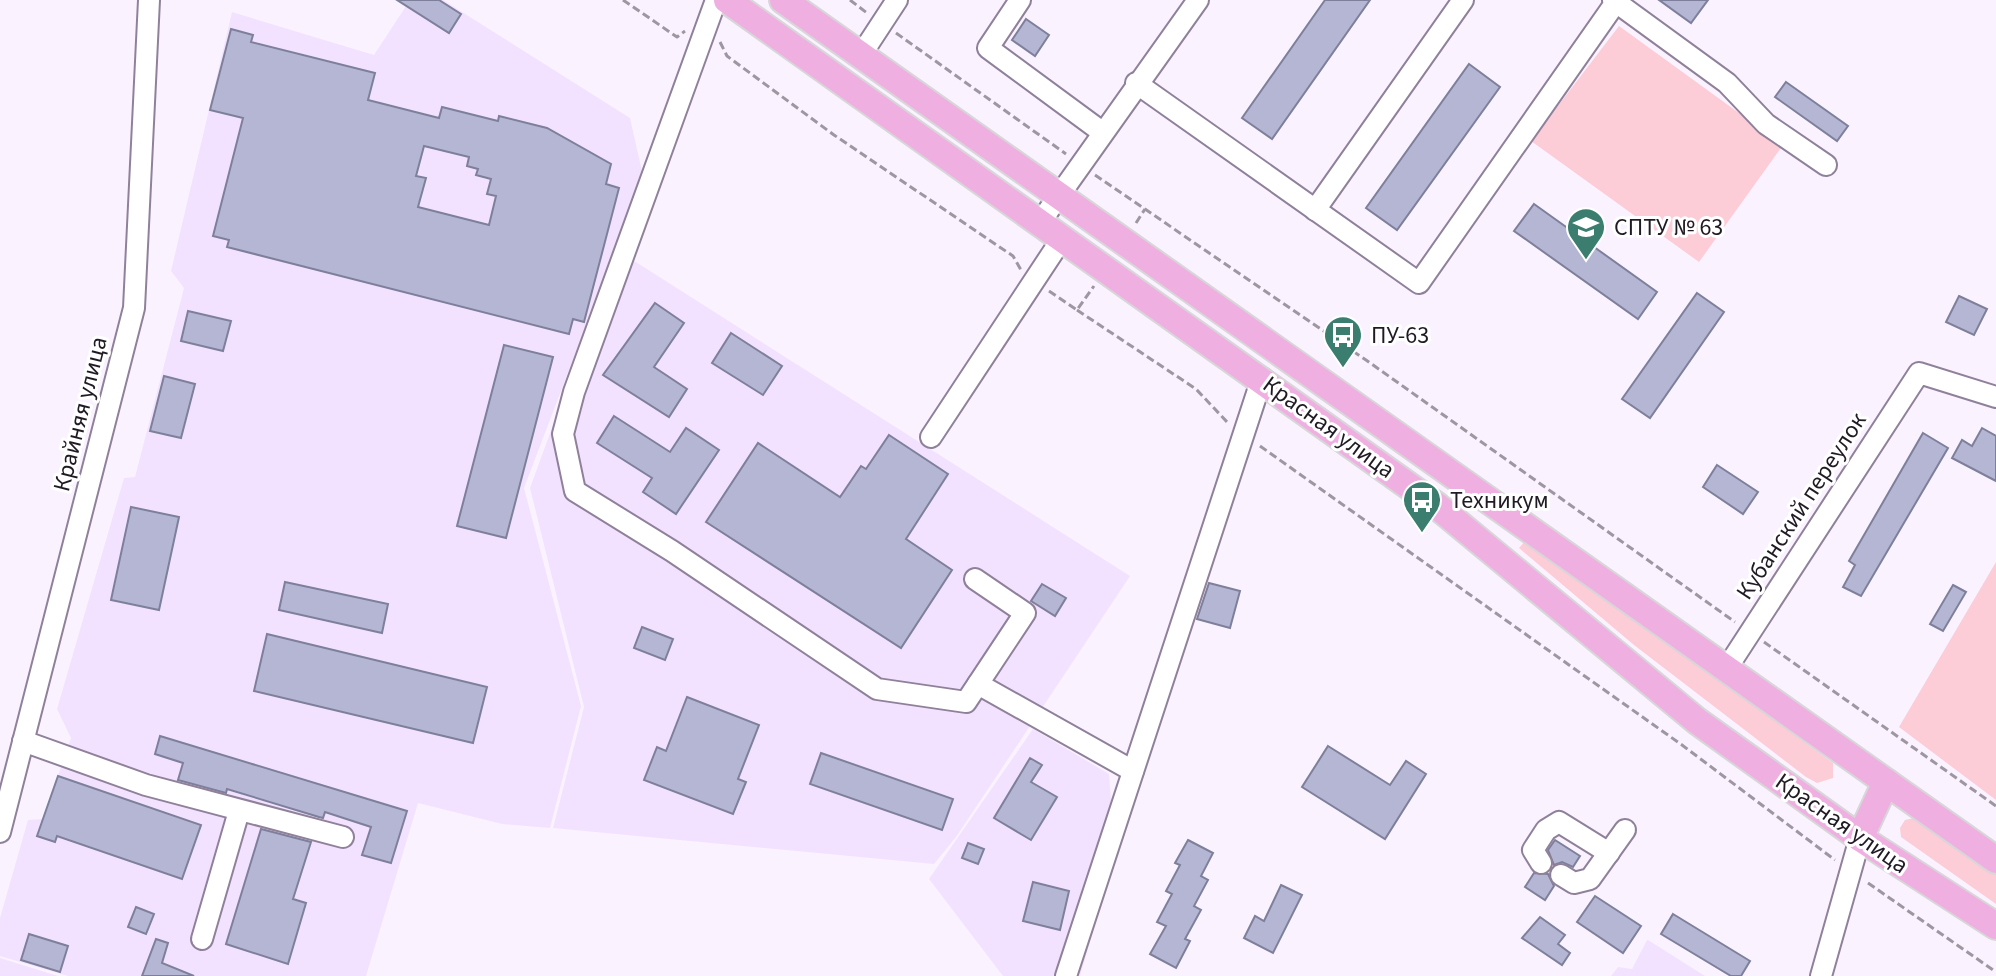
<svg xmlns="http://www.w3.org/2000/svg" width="1996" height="976" font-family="'Source Sans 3',sans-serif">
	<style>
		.built { fill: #f2e2ff }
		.green { fill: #fcccd7 }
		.building { fill: #b5b6d4; stroke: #7e809b; stroke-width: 2; fill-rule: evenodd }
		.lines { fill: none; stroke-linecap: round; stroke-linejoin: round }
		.minor-casing { stroke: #90819b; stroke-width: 24 }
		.major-casing { stroke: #d7d6d8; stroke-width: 30 }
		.path { stroke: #9e97a2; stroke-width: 3; stroke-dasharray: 8 4; stroke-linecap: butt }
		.minor { stroke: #fff; stroke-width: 20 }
		.major { stroke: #efb0e1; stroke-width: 26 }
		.labels { text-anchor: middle; stroke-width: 6; stroke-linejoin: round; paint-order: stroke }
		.poi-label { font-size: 24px; fill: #201a24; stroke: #fff; text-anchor: start }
		.street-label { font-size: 24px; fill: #201a24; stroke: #fff }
	</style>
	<rect width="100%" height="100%" fill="#faf3ff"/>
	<g class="built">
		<path d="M410,0h33l187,118 13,58 -119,312 57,218 -31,122 -48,-4 -84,-21 -52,173h-298l-68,-20v-38l28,-98 15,-1 28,-81 -14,-29 67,-231 11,-1 49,-189 -13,-17 61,-259 142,43z"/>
		<path d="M617,250l513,326 -174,261 -22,27 -381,-36 31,-121 -54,-219z"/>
		<path d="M1033,729l76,45 6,82 -35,120h-77l-74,-97z"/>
		<path d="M1647,940h1l57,36h-94l7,-9 14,2z"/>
		<path d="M0,958l58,18h-58z"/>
	</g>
	<g class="green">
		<path d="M1619,26l164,119 -84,117 -168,-121z"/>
		<path d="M1526,540l307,223v15l-16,5 -11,-6 -172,-132 -115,-97z"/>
		<path d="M1996,562v238l-97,-73z"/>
		<path d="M1914,818l82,54v32l-95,-67 -1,-9 5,-8z"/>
	</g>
	<g class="building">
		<path d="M397,0h42l22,14 -12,19z"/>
		<path d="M1325,0h45l-98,139 -30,-21z"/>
		<path d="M1659,0h49l-17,23z"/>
		<path d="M1026,19l23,16 -14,21 -23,-16z"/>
		<path d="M231,29l22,6 -2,7 124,31 -7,27 71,18 3,-11 56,14 1,-5 48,12 64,36 -5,20 13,4 -35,134 -11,-3 -4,15 -342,-87 2,-7 -16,-4 30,-118 -33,-8zM424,146l45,11 -2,9 11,3 -2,6 15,4 -4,15 9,2 -7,29 -71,-18 8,-29 -10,-2z"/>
		<path d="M1469,64l31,23 -103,143 -31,-22z"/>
		<path d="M1786,82l62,44 -11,15 -62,-44z"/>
		<path d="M1534,204l123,88 -19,27 -124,-88z"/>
		<path d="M1697,293l27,19 -74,106 -28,-19z"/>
		<path d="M1959,296l28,13 -13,26 -28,-13z"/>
		<path d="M655,303l29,20 -30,44 33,22 -18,28 -66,-42z"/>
		<path d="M188,311l43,10 -8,30 -42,-10z"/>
		<path d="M731,333l51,33 -19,29 -51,-32z"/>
		<path d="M504,345l49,12 -47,181 -49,-12z"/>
		<path d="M164,376l31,8 -14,54 -31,-7z"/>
		<path d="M614,416l56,36 16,-24 33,22 -43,64 -33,-22 9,-14 -55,-35z"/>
		<path d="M1982,428l14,8v45l-44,-23 10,-18 10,6z"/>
		<path d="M1923,433l25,15 -87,148 -18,-9 12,-22 -6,-4z"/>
		<path d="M889,435l59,39 -42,65 46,31 -51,78 -195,-126 52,-79 82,54 21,-31 5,3z"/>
		<path d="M1717,465l41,27 -15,22 -40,-27z"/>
		<path d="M131,507l48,10 -20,93 -48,-10z"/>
		<path d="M285,582l103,22 -6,29 -103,-23z"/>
		<path d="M1209,583l31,8 -10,37 -33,-9z"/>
		<path d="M1042,584l24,14 -11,18 -24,-15z"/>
		<path d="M1953,585l13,7 -23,39 -13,-7z"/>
		<path d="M642,627l31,12 -8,21 -31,-12z"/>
		<path d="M267,634l220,53 -14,56 -219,-52z"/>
		<path d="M687,697l72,28 -21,54 8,3 -13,32 -89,-34 13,-33 9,4z"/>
		<path d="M160,736l247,75 -16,52 -29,-8 9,-28 -46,-15 -2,6 -4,-1 -92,-28 -1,4 -48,-13 5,-17 -28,-9z"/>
		<path d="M1328,746l62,39 16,-24 20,13 -41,65 -83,-52z"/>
		<path d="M821,753l132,46 -11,31 -132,-46z"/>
		<path d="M1030,758l12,7 -11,17 26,15 -26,43 -37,-22z"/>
		<path d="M58,776l143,49 -19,54 -125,-43 -2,6 -18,-6z"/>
		<path d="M261,829l50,13 -18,57 13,4 -18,61 -62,-20z"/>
		<path d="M1188,840l25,13 -12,23 7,4 -14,26 7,4 -16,29 5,2 -14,27 -26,-14 16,-28 -9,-4 15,-28 -6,-3 14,-26 -5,-2z"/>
		<path d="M1555,840l25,16 -7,11 -11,-5 -8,3 -6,-15z"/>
		<path d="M968,843l16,6 -6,15 -16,-6z"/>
		<path d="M1534,873l14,1 6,12 -9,14 -20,-13z"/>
		<path d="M1033,882l36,9 -9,39 -37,-9z"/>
		<path d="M1281,885l21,10 -29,58 -29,-15 11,-22 9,5z"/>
		<path d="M1595,896l46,30 -18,27 -46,-31z"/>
		<path d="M136,907l18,7 -8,20 -18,-7z"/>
		<path d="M1673,914l77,47 -9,15h-10l-70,-42z"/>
		<path d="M1540,917l25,18 -7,9 12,9 -8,12 -40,-27z"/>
		<path d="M29,934l39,12 -8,26 -39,-12z"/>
		<path d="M156,939l12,4 -6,20 32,13h-52z"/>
	</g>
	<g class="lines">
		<defs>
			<g id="minor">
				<path d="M716,0l-142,392 -11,42 12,57 97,60 205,138 89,13 59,-89 -50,-34"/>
				<path d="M1020,0l-32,48 114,84"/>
				<path d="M1613,0l114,83 39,41 60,41"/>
				<path d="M861,55l36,-55"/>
				<path d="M1136,83l283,200 197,-281"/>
				<path d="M1315,210l148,-210"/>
				<path d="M1041,221l157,-221"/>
				<path d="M931,437l132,-200"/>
				<path d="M1727,668l192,-295 77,24"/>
				<path d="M978,684l155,87"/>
				<path d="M23,741l123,44 197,52"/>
				<path d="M0,832l134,-524 15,-308"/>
				<path d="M1541,863l-8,-13 13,-20 13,-8 50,31"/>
				<path d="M1561,875l13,8 16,-4 35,-49"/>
				<path d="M202,939l37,-128"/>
				<path d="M1066,976l196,-598"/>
				<path d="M1821,976l39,-138"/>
			</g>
			<g id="major">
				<path d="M727,0l710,506 260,215 163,117 136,88"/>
				<path d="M783,0l1213,860"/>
				<path d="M1860,838l26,-56"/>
			</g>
		</defs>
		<use href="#minor" class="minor-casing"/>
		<use href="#major" class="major-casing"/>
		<g class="path">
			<path d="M623,0l54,37 8,-6"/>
			<path d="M850,0l17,13"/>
			<path d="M896,33l170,121"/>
			<path d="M720,42l7,14 107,79 179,121 8,14"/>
			<path d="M1095,175l271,185 369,262"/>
			<path d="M1136,223l9,-14"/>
			<path d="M1049,291l28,19 17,-24"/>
			<path d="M1077,310l119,79 32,34"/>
			<path d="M1260,446l422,299 153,115"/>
			<path d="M1764,642l232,164"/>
			<path d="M1868,883l128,89"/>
		</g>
		<use href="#minor" class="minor"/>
		<use href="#major" class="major"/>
	</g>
	<defs>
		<symbol id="university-pin" viewBox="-11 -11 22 30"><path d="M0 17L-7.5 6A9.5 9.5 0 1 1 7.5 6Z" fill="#3b7d6e" stroke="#fff"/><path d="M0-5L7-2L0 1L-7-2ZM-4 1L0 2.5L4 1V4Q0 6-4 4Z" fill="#fff"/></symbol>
		<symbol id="bus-pin" viewBox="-11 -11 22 30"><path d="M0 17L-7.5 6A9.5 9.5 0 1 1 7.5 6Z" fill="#3b7d6e" stroke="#fff"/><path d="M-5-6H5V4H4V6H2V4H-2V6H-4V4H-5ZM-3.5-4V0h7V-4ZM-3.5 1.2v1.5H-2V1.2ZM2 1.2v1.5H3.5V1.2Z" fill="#fff"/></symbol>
	</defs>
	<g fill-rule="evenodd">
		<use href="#university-pin" x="1564" y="205" width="44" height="60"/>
		<use href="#bus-pin" x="1321" y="313" width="44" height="60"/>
		<use href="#bus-pin" x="1400" y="478" width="44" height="60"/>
	</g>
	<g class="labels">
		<g class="poi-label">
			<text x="1614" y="235">СПТУ № 63</text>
			<text x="1371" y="343">ПУ-63</text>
			<text x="1450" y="508">Техникум</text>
		</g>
		<g class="street-label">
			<text transform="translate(80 414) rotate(-76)" y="8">Крайняя улица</text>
			<text transform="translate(1329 427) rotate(36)" y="8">Красная улица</text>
			<text transform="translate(1801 506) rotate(-57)" y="8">Кубанский переулок</text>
			<text transform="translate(1842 823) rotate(35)" y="8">Красная улица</text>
		</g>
	</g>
</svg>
